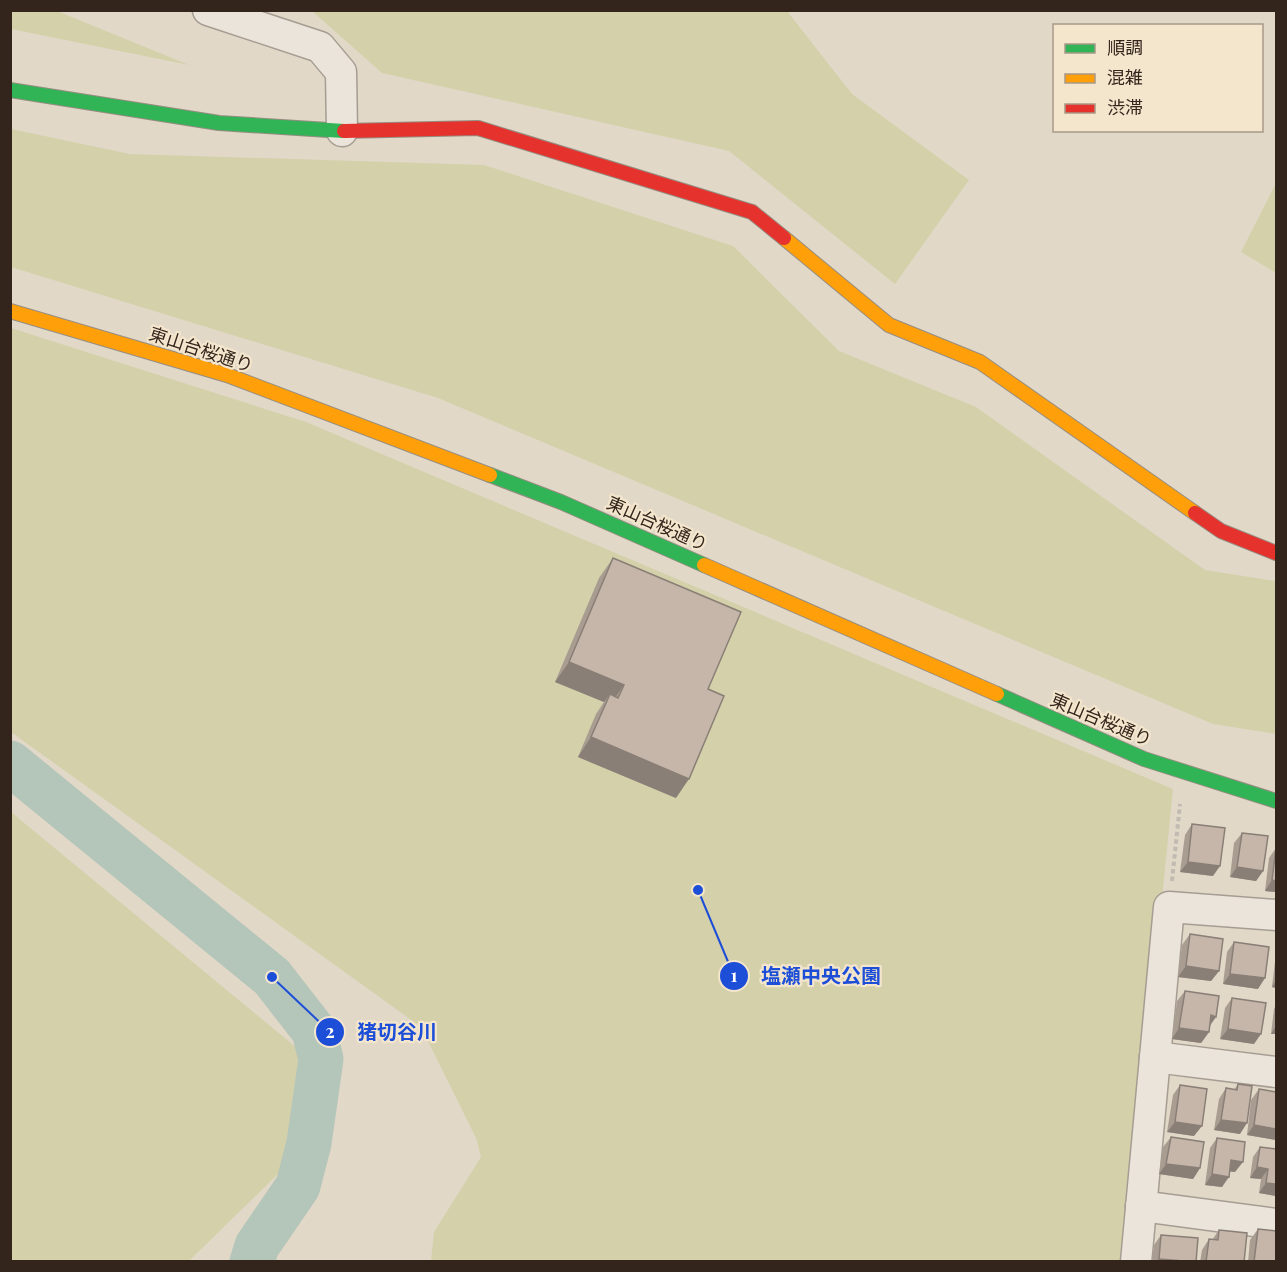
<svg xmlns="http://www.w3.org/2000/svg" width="1287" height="1272" font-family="'Playfair Display','Noto Sans JP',serif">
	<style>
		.green { fill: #d4d0aa }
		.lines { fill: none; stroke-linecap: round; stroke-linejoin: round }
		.river { stroke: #b4c6b9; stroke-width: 45 }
		.street-casing { stroke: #a69d92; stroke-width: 33 }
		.fast-casing { stroke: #968d82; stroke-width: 16 }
		.slow-casing { stroke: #968d82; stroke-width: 16 }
		.jam-casing { stroke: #968d82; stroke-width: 16 }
		.path { stroke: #c2bbb2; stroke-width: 4; stroke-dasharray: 4.5 3; stroke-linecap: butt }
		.street { stroke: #eae4db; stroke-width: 30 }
		.fast { stroke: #30b455; stroke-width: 14 }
		.slow { stroke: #ff9f0a; stroke-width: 14 }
		.jam { stroke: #e5322d; stroke-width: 14 }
		.wall { fill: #a99d91 }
		.shaded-wall { fill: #8a7f76 }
		.building { fill: #c5b6a9; stroke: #8a7f76; stroke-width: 1.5 }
		.labels { text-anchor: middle; stroke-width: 4.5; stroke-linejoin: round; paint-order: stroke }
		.street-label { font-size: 18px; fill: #34251c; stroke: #f4e6cd }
		.leader { fill: none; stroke: #1d4ed8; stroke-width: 2 }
		.callout-dot { fill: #1d4ed8; stroke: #f4e6cd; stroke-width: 2 }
		.mark-label { font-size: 18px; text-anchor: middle; font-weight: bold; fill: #fff }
		.callout-label { font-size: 20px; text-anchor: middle; font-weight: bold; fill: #1d4ed8; stroke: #f4e6cd; stroke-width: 4.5; stroke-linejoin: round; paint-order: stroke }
	</style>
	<rect width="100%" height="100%" fill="#e2d8c8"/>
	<g class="green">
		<path d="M10,11h47l132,54 -178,-36z"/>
		<path d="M312,11h475l65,83 117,86 -74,104 -166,-133 -347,-78z"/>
		<path d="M11,129l119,25 354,11 249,81 106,105 137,56 229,163 71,11v153l-63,-10 -775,-326 -427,-131z"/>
		<path d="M1276,183v90l-35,-21z"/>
		<path d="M11,328l295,94 867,367 -47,472h-695l3,-29 47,-75 -5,-19 -55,-111 -410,-295z"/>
		<path d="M11,812l292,241 -20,116 -94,92h-178z"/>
	</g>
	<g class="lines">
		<path class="river" d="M10,763l262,214 42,54 7,28 -12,84 -11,43 -41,60 -5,16"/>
		<defs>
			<g id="street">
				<path d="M208,10l112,37 21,25 1,59"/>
				<path d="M1155,1057l121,15"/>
				<path d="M1141,1206l135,18"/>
				<path d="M1136,1262l33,-355 107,8"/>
			</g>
			<g id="fast">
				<path d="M10,90l209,33 125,8"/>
				<path d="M490,475l71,27 143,63"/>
				<path d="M997,694l147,65 132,42"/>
			</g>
			<g id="slow">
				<path d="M784,238l105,87 91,37 215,151"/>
				<path d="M10,311l217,64 263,100"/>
				<path d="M704,565l293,129"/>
			</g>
			<g id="jam">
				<path d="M344,131l134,-3 274,84 32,26"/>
				<path d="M1195,513l26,18 55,22"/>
			</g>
		</defs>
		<use href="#street" class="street-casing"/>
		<use href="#fast" class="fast-casing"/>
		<use href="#slow" class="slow-casing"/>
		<use href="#jam" class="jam-casing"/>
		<path class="path" d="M1172,881l8,-77"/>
		<use href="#street" class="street"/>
		<use href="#fast" class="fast"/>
		<use href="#slow" class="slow"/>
		<use href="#jam" class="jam"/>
	</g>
	<g class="wall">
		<path d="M613,558l63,240 -98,-41 18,-43 8,-12 -49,-20 44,-104z"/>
		<path d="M1192,824l21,52 -33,-4 5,-37z"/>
		<path d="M1242,833l21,38 -7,10 -26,-4 4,-34z"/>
		<path d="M1276,848v44l-11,-1 4,-33z"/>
		<path d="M1190,934l29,37 -8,10 -33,-4 4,-32z"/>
		<path d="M1234,942l24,47 -35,-5 4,-32z"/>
		<path d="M1276,953v35l-4,-1z"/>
		<path d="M1185,991l24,35v6l-8,11 -29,-4 5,-38z"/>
		<path d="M1232,998l22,46 -34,-5 5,-31z"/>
		<path d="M1276,1005v29h-5l3,-25z"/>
		<path d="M1238,1084l2,50 -26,-4 5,-31 7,-11 8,2z"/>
		<path d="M1180,1085l14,51 -27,-4 6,-37z"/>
		<path d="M1259,1089l17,51 -29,-5 4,-35z"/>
		<path d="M1171,1137l29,31 -7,11 -34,-5 4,-27z"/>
		<path d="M1217,1138l18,34 -5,-1 -8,16 -17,-2 5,-37z"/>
		<path d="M1260,1147l16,49 -17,-3 2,-14 -11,-1 3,-21z"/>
		<path d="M1258,1229l18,33h-28l2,-22z"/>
		<path d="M1219,1230l25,32h-44l2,-12 7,-11 3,1z"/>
		<path d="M1161,1235l35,27h-44l2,-17z"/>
	</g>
	<g class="shaded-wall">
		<path d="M569,662l55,23 -14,20v-11l-6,8 -49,-20z"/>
		<path d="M591,737l98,42 -13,19 -98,-41z"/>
		<path d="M1188,862l32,4 -7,10 -33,-4z"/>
		<path d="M1237,867l26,4 -7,10 -26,-4z"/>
		<path d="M1272,880l4,1v11l-11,-1z"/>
		<path d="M1186,966l33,5 -8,10 -33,-4z"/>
		<path d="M1230,974l35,4 -7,11 -35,-5z"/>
		<path d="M1276,980v8l-4,-1z"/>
		<path d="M1211,1015l5,2 -7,10z"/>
		<path d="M1276,1026v8h-5z"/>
		<path d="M1179,1028l30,4 -8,11 -29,-4z"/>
		<path d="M1228,1029l33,5 -7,10 -34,-5z"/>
		<path d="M1221,1120l26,3 -7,11 -26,-4z"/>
		<path d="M1175,1122l27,4 -8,10 -27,-4z"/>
		<path d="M1254,1125l22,4v11l-29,-5z"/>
		<path d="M1231,1160l12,2 -8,10 -11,-1z"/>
		<path d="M1166,1164l34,4 -7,11 -34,-5z"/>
		<path d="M1257,1167l11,2 -7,10 -11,-1z"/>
		<path d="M1212,1174l17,3 -7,10 -17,-2z"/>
		<path d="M1266,1183l10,1v12l-17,-3z"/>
		<path d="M1159,1259l30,3h-32z"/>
	</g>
	<g class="building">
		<path d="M613,558l128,54 -33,77 16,7 -35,83 -98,-42 19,-43 8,4 6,-13 -55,-23z"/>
		<path d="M1192,824l33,4 -5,38 -32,-4z"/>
		<path d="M1242,833l26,3 -5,35 -26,-4z"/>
		<path d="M1276,848v33l-4,-1z"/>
		<path d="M1190,934l33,5 -4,32 -33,-5z"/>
		<path d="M1234,942l35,5 -4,31 -35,-4z"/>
		<path d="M1185,991l34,5 -3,21 -5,-2 -2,17 -30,-4z"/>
		<path d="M1232,998l34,5 -5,31 -33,-5z"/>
		<path d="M1238,1084l14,2 -5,37 -26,-3 5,-32 11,2z"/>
		<path d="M1180,1085l27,4 -5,37 -27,-4z"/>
		<path d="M1259,1089l17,3v37l-22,-4z"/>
		<path d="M1171,1137l33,5 -4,26 -34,-4z"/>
		<path d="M1217,1138l28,4 -2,20 -12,-2 -2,17 -17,-3z"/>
		<path d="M1260,1147l16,2v35l-10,-1 2,-14 -11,-2z"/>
		<path d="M1258,1229l18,2v31h-22z"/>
		<path d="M1219,1230l28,3 -3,29h-38l3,-23 9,1z"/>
		<path d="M1161,1235l37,3 -2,24 -37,-3z"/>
	</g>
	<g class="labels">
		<g class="street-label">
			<text transform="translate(201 350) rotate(18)" y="6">東山台桜通り</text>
			<text transform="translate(657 524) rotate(24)" y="6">東山台桜通り</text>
			<text transform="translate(1101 720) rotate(23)" y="6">東山台桜通り</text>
		</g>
	</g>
	<path class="leader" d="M698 890L734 976M272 977L330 1032"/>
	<g class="callout-dot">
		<circle cx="698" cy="890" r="6"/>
		<circle cx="272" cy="977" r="6"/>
		<circle cx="734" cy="976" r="15"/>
		<circle cx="330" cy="1032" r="15"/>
	</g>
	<g class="mark-label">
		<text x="734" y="982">1</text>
		<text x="330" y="1038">2</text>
	</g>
	<g class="callout-label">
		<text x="821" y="983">塩瀬中央公園</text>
		<text x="397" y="1039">猪切谷川</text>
	</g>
	<rect width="1287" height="1272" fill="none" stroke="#34251c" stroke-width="24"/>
	<rect x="1053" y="24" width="210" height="108" fill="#f4e6cd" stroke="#a79986" stroke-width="1.5"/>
	<rect x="1065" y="44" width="30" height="9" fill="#30b455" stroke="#a79986" stroke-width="1.5"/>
	<text x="1107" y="54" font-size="18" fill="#34251c">順調</text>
	<rect x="1065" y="74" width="30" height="9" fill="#ff9f0a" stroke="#a79986" stroke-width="1.5"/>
	<text x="1107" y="84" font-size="18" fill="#34251c">混雑</text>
	<rect x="1065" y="104" width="30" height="9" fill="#e5322d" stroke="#a79986" stroke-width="1.5"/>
	<text x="1107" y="114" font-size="18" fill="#34251c">渋滞</text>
</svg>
